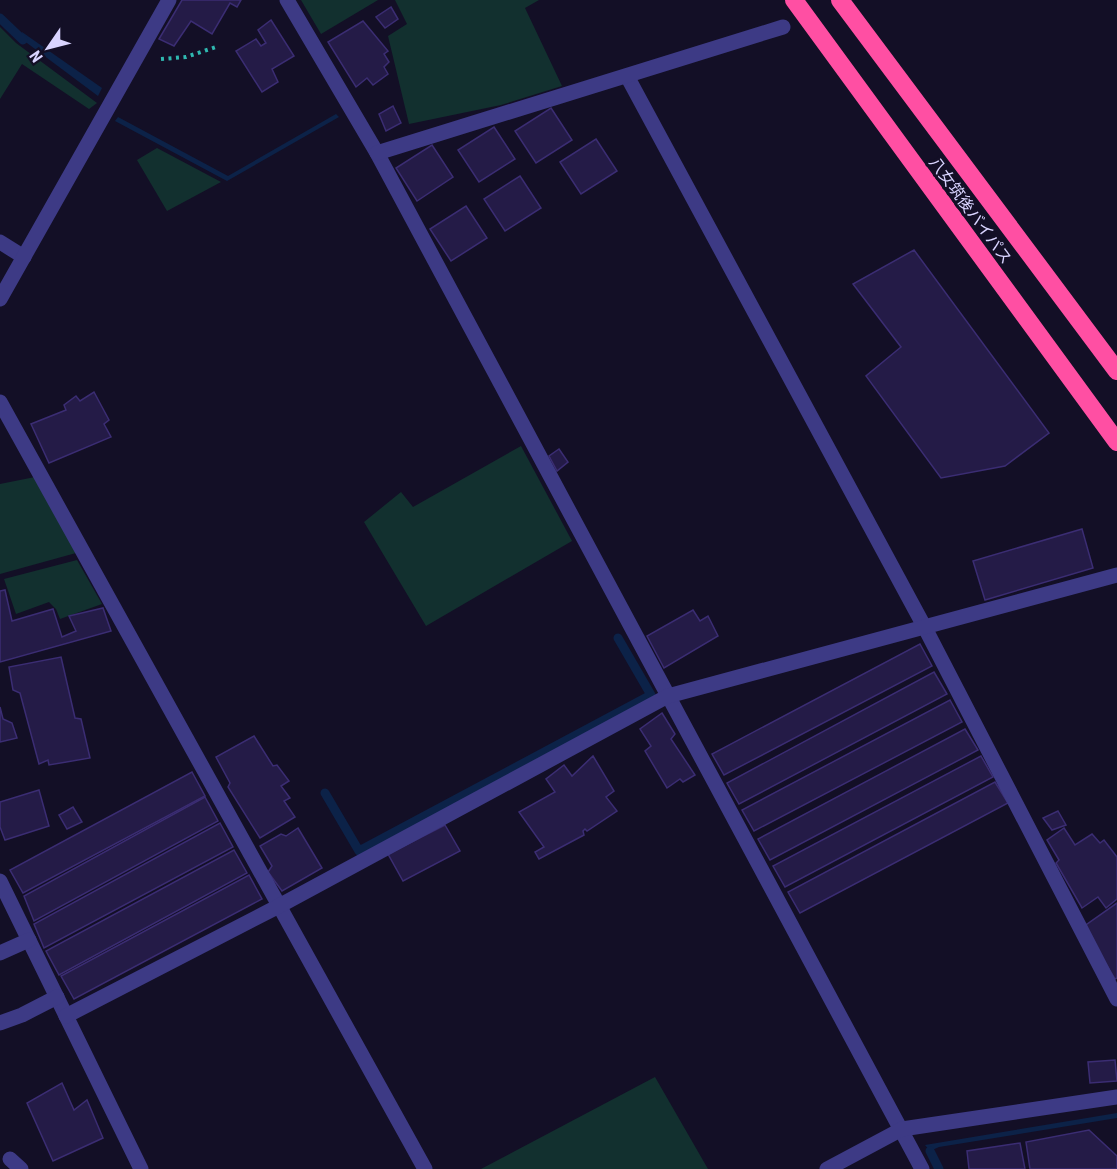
<svg xmlns="http://www.w3.org/2000/svg" width="1117" height="1169" font-family="'Roboto Condensed','Noto Sans JP',sans-serif">
	<style>
		.green { fill: #12302f }
		.water { fill: #0c2248 }
		.lines { fill: none; stroke-linecap: round; stroke-linejoin: round }
		.stream { stroke: #0c2248; stroke-width: 9 }
		.building { fill: #241b47; stroke: #3b2d73; stroke-width: 1.5 }
		.path { stroke: #2fb8b0; stroke-width: 4; stroke-dasharray: 3 4.5; stroke-linecap: butt }
		.minor { stroke: #3d3a85; stroke-width: 15 }
		.highway { stroke: #ff4fa3; stroke-width: 18 }
		.labels { text-anchor: middle; stroke-width: 6; stroke-linejoin: round; paint-order: stroke }
		.street-label { font-size: 16px; fill: #d9d4ff; stroke: #130f26 }
	</style>
	<rect width="100%" height="100%" fill="#130f26"/>
	<g class="green">
		<path d="M301,0h77l-57,34z"/>
		<path d="M395,0h144l-14,8 37,78 -61,19 -92,19 -21,-88 19,-12z"/>
		<path d="M0,27l16,16 81,60 -8,6 -67,-45 -22,35z"/>
		<path d="M157,148l64,34 -54,29 -30,-51z"/>
		<path d="M521,446l51,95 -146,85 -62,-104 37,-30 12,15z"/>
		<path d="M35,477l41,76 -76,21v-90z"/>
		<path d="M77,560l25,44 -42,15 -4,-10 -7,-7 -33,12 -12,-35z"/>
		<path d="M655,1077l53,92h-227z"/>
	</g>
	<g class="water">
		<path d="M22,32l80,56 -4,8 -75,-56z"/>
		<path d="M336,114l3,3 -112,64 -112,-60 3,-4 110,59z"/>
		<path d="M1117,1113v5l-178,29 -9,4 -5,-6z"/>
	</g>
	<g class="lines">
		<g class="stream">
			<path d="M0,18l23,22"/>
			<path d="M325,793l34,58 292,-156 -33,-57"/>
			<path d="M930,1151l9,18"/>
		</g>
	</g>
	<g class="building">
		<path d="M182,0h59l-4,7 -7,-4 -18,31 -21,-13 -17,25 -15,-7z"/>
		<path d="M391,7l7,12 -13,9 -9,-11z"/>
		<path d="M271,20l23,36 -22,13 6,13 -16,10 -26,-41 20,-12 5,7 5,-3 -8,-13z"/>
		<path d="M363,21l25,30 -4,3 5,8 -5,5 4,7 -15,11 -6,-7 -11,9 -28,-45z"/>
		<path d="M393,106l8,17 -15,8 -7,-17z"/>
		<path d="M551,108l21,32 -36,23 -21,-32z"/>
		<path d="M494,127l21,32 -36,23 -21,-32z"/>
		<path d="M596,139l21,32 -36,23 -21,-32z"/>
		<path d="M432,145l21,32 -36,24 -21,-33z"/>
		<path d="M520,176l21,32 -36,23 -21,-32z"/>
		<path d="M466,206l21,32 -36,23 -21,-32z"/>
		<path d="M914,250l135,183 -44,33 -64,12 -75,-102 35,-29 -48,-63z"/>
		<path d="M94,392l15,28 -5,4 7,13 -62,26 -18,-39 35,-14 -2,-5 12,-9 4,5z"/>
		<path d="M559,449l9,13 -11,9 -8,-15z"/>
		<path d="M1082,529l11,39 -108,32 -12,-39z"/>
		<path d="M5,590l7,31 41,-12 9,28 14,-6 -7,-15 34,-8 8,23 -111,31v-71z"/>
		<path d="M693,610l7,11 8,-5 10,20 -54,32 -17,-32z"/>
		<path d="M920,644l12,22 -208,109 -12,-21z"/>
		<path d="M61,657l14,61 6,1 9,39 -41,7 -1,-5 -9,4 -19,-71 -7,-3 -4,-23z"/>
		<path d="M934,672l13,22 -208,110 -12,-21z"/>
		<path d="M950,700l12,22 -208,109 -12,-21z"/>
		<path d="M0,707l3,12 9,4 5,15 -17,4z"/>
		<path d="M662,713l13,21 -4,5 24,36 -12,7 -3,-3 -13,9 -22,-37 6,-5 -11,-17z"/>
		<path d="M965,729l13,21 -208,110 -12,-21z"/>
		<path d="M254,736l19,30 4,-1 12,16 -8,5 9,12 -6,3 11,16 -35,21 -32,-51 2,-4 -14,-26z"/>
		<path d="M593,756l21,35 -8,6 11,14 -30,20 -2,-2 -2,2 1,4 -45,24 -4,-7 9,-5 -25,-35 36,-20 -9,-13 18,-14 8,11z"/>
		<path d="M981,756l12,21 -208,110 -12,-21z"/>
		<path d="M192,772l13,24 -182,97 -13,-23z"/>
		<path d="M995,782l13,21 -208,110 -12,-21z"/>
		<path d="M39,790l10,36 -44,14 -5,-13v-25z"/>
		<path d="M205,797l13,24 -184,100 -10,-25z"/>
		<path d="M73,807l9,15 -15,7 -8,-14z"/>
		<path d="M1058,811l8,14 -14,5 -9,-12z"/>
		<path d="M220,823l13,24 -189,101 -10,-24z"/>
		<path d="M445,825l15,26 -57,30 -15,-27z"/>
		<path d="M298,828l24,40 -40,23 -14,-19 4,-6 -12,-20 21,-12 5,2z"/>
		<path d="M1064,828l11,17 17,-11 8,9 4,-3 13,17v42l-11,9 -8,-11 -16,11 -26,-45 3,-3 -12,-20z"/>
		<path d="M234,850l13,23 -188,102 -13,-24z"/>
		<path d="M249,875l13,24 -188,100 -13,-23z"/>
		<path d="M1117,903v75l-2,1 -32,-52z"/>
		<path d="M1115,1060l2,21 -27,2 -2,-21z"/>
		<path d="M62,1083l12,27 13,-10 16,38 -50,23 -26,-58z"/>
		<path d="M1089,1130l28,26v13h-87l-4,-27z"/>
		<path d="M1020,1143l5,26h-56l-2,-18z"/>
	</g>
	<g class="lines">
		<path class="path" d="M161,59l25,-2 30,-10"/>
		<g class="minor">
			<path d="M287,0l90,153 545,1016"/>
			<path d="M627,76l297,550 193,373"/>
			<path d="M377,153l406,-126"/>
			<path d="M0,242l24,15"/>
			<path d="M0,299l169,-299"/>
			<path d="M0,402l425,767"/>
			<path d="M0,881l141,288"/>
			<path d="M0,953l29,-13"/>
			<path d="M66,1016l213,-110 389,-210 449,-121"/>
			<path d="M0,1023l22,-8 35,-18"/>
			<path d="M10,1159l11,10"/>
			<path d="M827,1169l75,-40 215,-32"/>
		</g>
		<g class="highway">
			<path d="M794,0l323,442"/>
			<path d="M840,0l277,371"/>
		</g>
	</g>
	<g class="labels">
		<g class="street-label">
			<text transform="translate(971 210) rotate(54)" y="6">八女筑後バイパス</text>
		</g>
	</g>
	<g transform="translate(48 48) rotate(235)" stroke="#130f26" stroke-width="4.5" paint-order="stroke">
	<path d="M0-4.5L10 22L0 15L-10 22Z" fill="#d9d4ff"/>
	<text y="-9" font-size="16" font-weight="bold" text-anchor="middle" fill="#d9d4ff">N</text>
	</g>
</svg>
